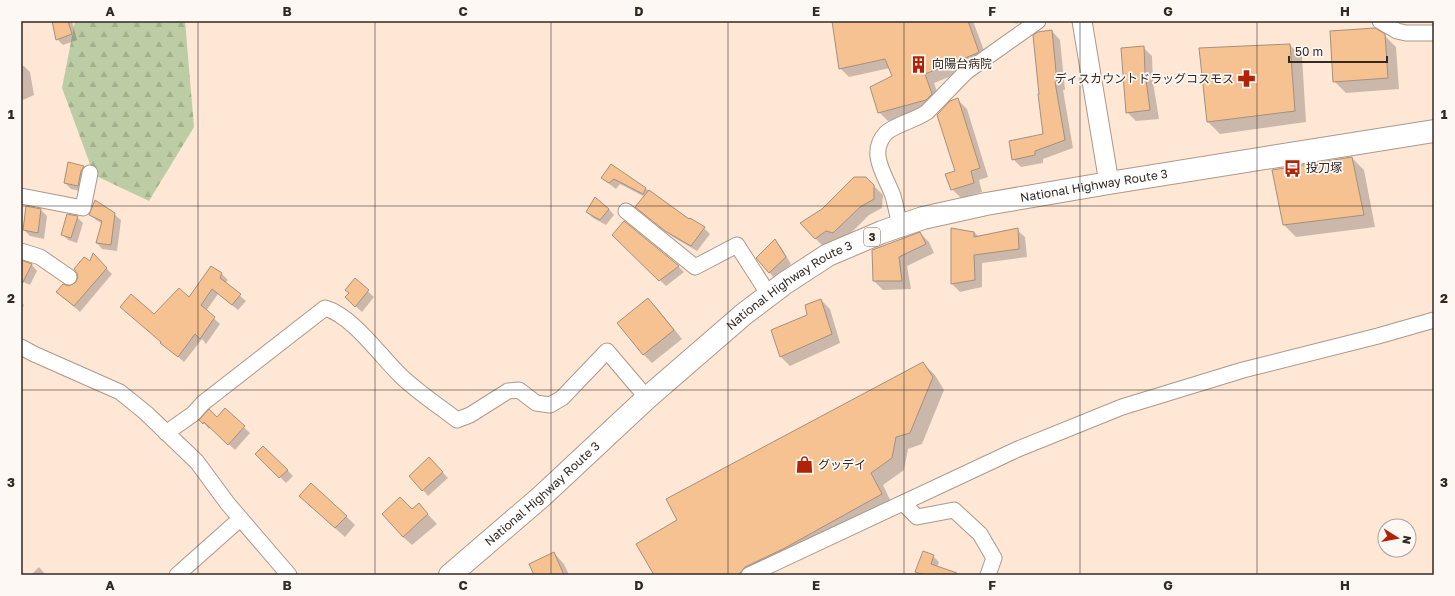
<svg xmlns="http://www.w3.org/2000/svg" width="1455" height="596" font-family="'Golos Text','Noto Sans JP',sans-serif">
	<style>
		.forest { fill: url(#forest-firs) }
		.shadow { fill: #0003 }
		.building { fill: #f7c291; stroke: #a4907e }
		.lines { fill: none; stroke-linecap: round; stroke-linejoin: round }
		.minor-casing { stroke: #ae9888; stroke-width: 17 }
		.major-casing { stroke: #ae9888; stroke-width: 21 }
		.highway-casing { stroke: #ae9888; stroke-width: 24 }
		.minor { stroke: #fff; stroke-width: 15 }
		.major { stroke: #fff; stroke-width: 19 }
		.highway { stroke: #fff; stroke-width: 22 }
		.grid { fill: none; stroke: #322923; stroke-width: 1; stroke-opacity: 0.55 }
		.labels { text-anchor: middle; stroke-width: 3.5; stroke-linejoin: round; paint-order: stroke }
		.shield { fill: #fdf8f4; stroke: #6f6762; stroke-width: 1 }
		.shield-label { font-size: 11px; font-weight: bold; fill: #322923 }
		.poi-label { font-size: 12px; fill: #322923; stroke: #fdf8f4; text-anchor: start }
		.street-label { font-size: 12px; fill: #322923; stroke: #fdf8f4 }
		.neatline { fill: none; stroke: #322923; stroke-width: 1.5 }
		.grid-label { font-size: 13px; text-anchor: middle; font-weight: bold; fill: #322923 }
	</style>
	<defs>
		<pattern id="forest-firs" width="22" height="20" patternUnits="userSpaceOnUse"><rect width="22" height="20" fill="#bccda5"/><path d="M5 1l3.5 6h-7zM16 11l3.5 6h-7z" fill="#a2b08e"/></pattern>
	</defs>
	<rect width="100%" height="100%" fill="#ffe7d6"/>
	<path class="forest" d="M75,21h110l9,106 -45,74 -55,-26 -32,-87z"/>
	<g class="shadow">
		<path d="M53,21h19l5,19 -14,5 -6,-6z"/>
		<path d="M833,21h140l15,40 -54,22 7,20 -6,6 -47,12 -9,-9 14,-35 -3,-9 -41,9 -9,-9z"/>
		<path d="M1013,21h6l-2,3z"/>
		<path d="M1052,31l8,9 5,50h-2l10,58 -30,11v4l-22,4 -8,-8 31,-24 -4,-40z"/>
		<path d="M1384,35l12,12 3,42 -53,4 -12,-12z"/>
		<path d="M1290,45l12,12 4,65 -86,12 -12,-12z"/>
		<path d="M1143,47l9,9 1,26 6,37 -23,2 -9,-9z"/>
		<path d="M21,66h3l6,6 4,23 -11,5 -2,-2z"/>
		<path d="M958,100l9,9 21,68 -9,3 3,12 -21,6 -9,-9 5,-18z"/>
		<path d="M1352,158l12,12 11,57 -79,10 -12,-12 -11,-55z"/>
		<path d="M69,163l15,3 6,6 -6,20 -13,-3 -6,-6z"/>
		<path d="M611,166l34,22 44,33 15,7 6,6 -13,17 -24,-14 -30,-24 2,-16 -25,-13 -4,5 -8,-6 -6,-5z"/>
		<path d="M866,178l17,17 -1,13 -13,7 -27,27 -7,-3 -11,8 -9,-9z"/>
		<path d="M609,209l5,6 -8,10 -13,-7 -6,-6z"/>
		<path d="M41,210l6,6 -3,23 -14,-3 -6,-6z"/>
		<path d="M90,214h24l7,6 -4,31 -15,-2 -5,-6 6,-19 -7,-4z"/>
		<path d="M77,217l6,6 -6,20 -9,-3 -6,-6z"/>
		<path d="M624,222l55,45 5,5 -18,14 -52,-51z"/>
		<path d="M952,229l22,3 5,5 38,-7 8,7 2,20 -45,6v24l-22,5 -8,-8z"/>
		<path d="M920,233l9,9 5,11 -27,13 4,23 -28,1 -9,-9 -1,-30z"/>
		<path d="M775,241l6,6 10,17 -16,15 -18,-21z"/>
		<path d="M93,255l19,19 -32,38 -23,-20 20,-9 2,-6 11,-14z"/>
		<path d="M21,261l11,4 5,6 -7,14 -9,-4z"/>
		<path d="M211,267l11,7 6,6 -3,3 21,18 -8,9 -20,-16 -12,17 14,13 -14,20 -4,-5 -18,23 -22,-19 -8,-28 35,-16z"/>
		<path d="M355,280l19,17 -12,15 -10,-9z"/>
		<path d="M648,299l9,9 25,31 -30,24 -9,-9z"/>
		<path d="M821,300l9,9 10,34 -50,23 -9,-9 -9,-27 36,-14z"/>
		<path d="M21,302l3,3 -3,6z"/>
		<path d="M923,363l12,12 9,15 -22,54 -14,5 -4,21 -21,15 10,21 -128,69h-110l23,-54z"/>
		<path d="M225,409l25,24 -15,17 -24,-23 -2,2 -8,-9 16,-2z"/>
		<path d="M264,447l29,29 -7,7 -29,-29z"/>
		<path d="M435,464l13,14 -20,18 -5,-6z"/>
		<path d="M309,505l37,11 9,9 -10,12z"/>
		<path d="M419,505l18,19 -25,21 -9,-8 9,-27z"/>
		<path d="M554,553l10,11 5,11h-34z"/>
		<path d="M933,556l6,6 -2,5 20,8h-37l-3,-4z"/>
		<path d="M39,567l7,8h-15z"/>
	</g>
	<g class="building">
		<path d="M52,21h16l4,13 -16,6z"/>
		<path d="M832,21h136l11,31 -4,2 -50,20 7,20 -6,6 -48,13 -8,-26 22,-11 -7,-17 -46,10z"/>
		<path d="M1375,28l10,6 3,44 -55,4 -3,-51z"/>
		<path d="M1052,30l5,52h-2l10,58 -30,11v4l-23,5 -3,-19 34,-7 -5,-40h1l-6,-59 5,-3z"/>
		<path d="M1290,44l5,67 -88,11 -8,-74z"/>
		<path d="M1144,46l1,26 5,38 -24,3 -5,-65z"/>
		<path d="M958,98l22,70 -9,3 3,12 -23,7 -6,-16 10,-3 -18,-56 13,-14z"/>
		<path d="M1352,157l12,58 -81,10 -11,-55z"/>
		<path d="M68,162l16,4 -3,5 -3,15 -14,-3z"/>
		<path d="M611,164l35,24 -3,6 -29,-15 -5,4 -8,-5z"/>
		<path d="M854,177h12l8,8v14l-14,8 -27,26 -7,-2 -11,8 -15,-16 22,-14z"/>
		<path d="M649,190l40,29 1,-1 15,9 -14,19 -26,-15 -30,-24z"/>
		<path d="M595,197l14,12 -9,11 -14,-8z"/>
		<path d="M95,200l20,13 -4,32 -15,-2 6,-22 -13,-6z"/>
		<path d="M26,206l15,3 -3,24 -15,-3z"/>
		<path d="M67,214l11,2 -7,22 -10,-3z"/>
		<path d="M624,221l55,45 -20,15 -47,-46z"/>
		<path d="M951,228l23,4v5l44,-9 1,21 -45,6 1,25 -24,4z"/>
		<path d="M920,232l6,12 -27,13 3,24h-29l-1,-31z"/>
		<path d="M775,239l11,18 -17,16 -13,-15z"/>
		<path d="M93,253l14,15 -33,38 -18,-14 7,-8 6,2 7,-4 2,-5 -1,-4 -3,-4 10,-12 6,4z"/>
		<path d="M21,260l11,4 -11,22z"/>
		<path d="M211,266l11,7 -2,5 21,16 -9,11 -20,-16 -11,16 14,12 -15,22 -5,-5 -17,23 -18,-14 1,-1 -41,-35 11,-13 23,20 25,-26 10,9z"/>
		<path d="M355,278l14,12 -14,17 -10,-10 4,-4 -4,-3z"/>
		<path d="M648,298l26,32 -31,25 -26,-32z"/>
		<path d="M821,299l11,35 -52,23 -9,-27 36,-15 -2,-10z"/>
		<path d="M923,362l10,15 -23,56 -14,4 -4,21 -21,15 11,21 -99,55 -38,18 -5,6 -3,2h-83l-18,-31 41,-24 -11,-21z"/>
		<path d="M225,408l20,18 -17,19 -24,-23 -1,2 -4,-4 10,-11 8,8z"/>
		<path d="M263,446l25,24 -9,8 -24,-24z"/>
		<path d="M429,457l14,15 -21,19 -13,-15z"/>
		<path d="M311,483l36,33 -12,12 -36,-32z"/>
		<path d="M400,497l12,12 7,-6 9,11 -25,23 -21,-23z"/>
		<path d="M923,551l11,4 -3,9 26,9v2h-32l-10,-3z"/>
		<path d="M554,552l10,23h-30l-5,-11z"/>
	</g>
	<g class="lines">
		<defs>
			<g id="minor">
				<path d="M1380,21l17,10 9,2h28"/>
				<path d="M21,196l62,12 7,-35"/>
				<path d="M626,211l69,56 42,-22 32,50"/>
				<path d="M901,226c-4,-10 -5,-20 -8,-30 -7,-20 -26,-43 -7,-63 8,-8 30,-13 41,-21l39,-40 72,-51"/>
				<path d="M21,251l19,6 29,20"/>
				<path d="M21,347l13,7 86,38 26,21 51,49 31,42 61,71"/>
				<path d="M166,433l27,-19 10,-11 122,-95c28,8 55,48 77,69 17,16 37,29 55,43l13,-5 38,-24 11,-1 17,13 14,2 12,-7 45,-47 40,47"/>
				<path d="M903,503l14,14 37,-7 26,24 14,24 -6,17"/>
				<path d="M177,575l63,-56"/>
				<path d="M749,575l269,-126 104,-42 121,-37 135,-34 56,-16"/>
			</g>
			<path id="major" d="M1082,21l27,162"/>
			<g id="highway">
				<path id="s1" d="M450,575l92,-79 105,-98 97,-84 41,-31 43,-28 54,-23 41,-14 63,-14 123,-21 325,-52"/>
			</g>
		</defs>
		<use href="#minor" class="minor-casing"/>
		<use href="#major" class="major-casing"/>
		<use href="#highway" class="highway-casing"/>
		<use href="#minor" class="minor"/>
		<use href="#major" class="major"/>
		<use href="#highway" class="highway"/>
	</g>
	<path class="grid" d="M198,21v554M375,21v554M551,21v554M728,21v554M904,21v554M1080,21v554M1257,21v554M21,206h1413M21,390h1413"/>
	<defs>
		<symbol id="building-bare" viewBox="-9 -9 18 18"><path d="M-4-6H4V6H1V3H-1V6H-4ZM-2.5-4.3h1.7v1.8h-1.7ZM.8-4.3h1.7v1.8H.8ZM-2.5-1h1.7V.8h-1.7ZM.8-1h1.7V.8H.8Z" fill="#b02306" stroke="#fdf8f4" stroke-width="2.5" paint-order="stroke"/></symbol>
		<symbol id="pharmacy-bare" viewBox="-9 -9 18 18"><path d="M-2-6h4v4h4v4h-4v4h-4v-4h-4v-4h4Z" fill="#b02306" stroke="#fdf8f4" stroke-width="2.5" paint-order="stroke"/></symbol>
		<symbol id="bus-bare" viewBox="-9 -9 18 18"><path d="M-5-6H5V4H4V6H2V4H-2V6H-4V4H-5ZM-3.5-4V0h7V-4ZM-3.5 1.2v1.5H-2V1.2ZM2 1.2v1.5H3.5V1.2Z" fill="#b02306" stroke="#fdf8f4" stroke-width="2.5" paint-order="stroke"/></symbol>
		<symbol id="shop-bare" viewBox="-9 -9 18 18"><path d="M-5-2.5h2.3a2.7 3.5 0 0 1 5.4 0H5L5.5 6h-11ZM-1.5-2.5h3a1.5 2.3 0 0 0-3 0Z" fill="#b02306" stroke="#fdf8f4" stroke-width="2.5" paint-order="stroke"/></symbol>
	</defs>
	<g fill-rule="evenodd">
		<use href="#building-bare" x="906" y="52" width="25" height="25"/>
		<use href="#pharmacy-bare" x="1234" y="66" width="25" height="25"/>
		<use href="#bus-bare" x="1280" y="156" width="25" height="25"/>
		<use href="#shop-bare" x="792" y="452" width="25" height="25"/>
	</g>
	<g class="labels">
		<rect class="shield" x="864" y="228" width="16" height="18" rx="3"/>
		<g class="shield-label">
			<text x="872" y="241">3</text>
		</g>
		<g class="poi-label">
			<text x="932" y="68">向陽台病院</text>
			<text x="1234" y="83" text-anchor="end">ディスカウントドラッグコスモス</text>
			<text x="1306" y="172">投刀塚</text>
			<text x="818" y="469">グッデイ</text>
		</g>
		<g class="street-label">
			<text dy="4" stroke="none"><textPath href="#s1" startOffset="772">National Highway Route 3</textPath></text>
			<text dy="4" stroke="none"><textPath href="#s1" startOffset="447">National Highway Route 3</textPath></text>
			<text dy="4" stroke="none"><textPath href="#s1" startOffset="123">National Highway Route 3</textPath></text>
		</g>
	</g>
	<rect width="1455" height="596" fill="none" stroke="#fdf8f4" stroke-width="44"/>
	<g transform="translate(1397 538) rotate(101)"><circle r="19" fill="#fdf8f4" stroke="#aca5a0"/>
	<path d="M0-3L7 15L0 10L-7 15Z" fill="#b02306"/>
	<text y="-6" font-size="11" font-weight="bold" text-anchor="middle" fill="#322923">N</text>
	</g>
	<path d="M1289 56v6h98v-6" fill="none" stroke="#322923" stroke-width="2"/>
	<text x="1295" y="56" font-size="12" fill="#322923" stroke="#fdf8f4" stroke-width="3" paint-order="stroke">50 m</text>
	<rect x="22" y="22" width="1411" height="552" class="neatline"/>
	<g class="grid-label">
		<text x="110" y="16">A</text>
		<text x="287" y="16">B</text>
		<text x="463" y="16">C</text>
		<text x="639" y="16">D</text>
		<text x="816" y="16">E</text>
		<text x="992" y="16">F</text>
		<text x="1168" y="16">G</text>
		<text x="1345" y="16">H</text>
		<text x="11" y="119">1</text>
		<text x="1444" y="119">1</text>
		<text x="11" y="303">2</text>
		<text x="1444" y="303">2</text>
		<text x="11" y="487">3</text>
		<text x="1444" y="487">3</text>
		<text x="110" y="590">A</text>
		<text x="287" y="590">B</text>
		<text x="463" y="590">C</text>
		<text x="639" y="590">D</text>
		<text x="816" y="590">E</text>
		<text x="992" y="590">F</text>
		<text x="1168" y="590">G</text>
		<text x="1345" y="590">H</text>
	</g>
</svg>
